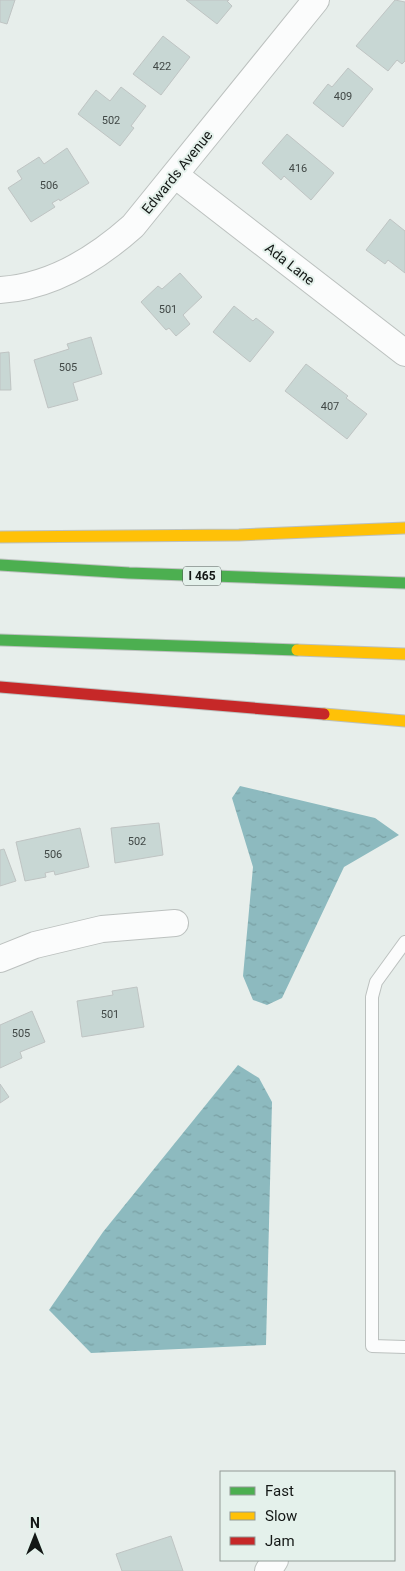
<svg xmlns="http://www.w3.org/2000/svg" width="405" height="1571" font-family="Roboto,sans-serif">
	<style>
		.water { fill: url(#water-ripples) }
		.building { fill: #c8d7d4; stroke: #bfc4c3 }
		.lines { fill: none; stroke-linecap: round; stroke-linejoin: round }
		.lane-casing { stroke: #bcc1bf; stroke-width: 14 }
		.street-casing { stroke: #bcc1bf; stroke-width: 28 }
		.fast-casing { stroke: #bcc1bf; stroke-width: 13 }
		.slow-casing { stroke: #bcc1bf; stroke-width: 13 }
		.jam-casing { stroke: #bcc1bf; stroke-width: 13 }
		.lane { stroke: #fbfcfc; stroke-width: 12 }
		.street { stroke: #fbfcfc; stroke-width: 26 }
		.fast { stroke: #4caf50; stroke-width: 11 }
		.slow { stroke: #ffc107; stroke-width: 11 }
		.jam { stroke: #c62828; stroke-width: 11 }
		.labels { text-anchor: middle; stroke-width: 4; stroke-linejoin: round; paint-order: stroke }
		.number-label { font-size: 11px; fill: #414846 }
		.shield { fill: #e4f1eb; stroke: #525956; stroke-width: 1 }
		.shield-label { font-size: 12px; font-weight: bold; fill: #141816 }
		.street-label { font-size: 14px; fill: #141816; stroke: #e4f1eb }
	</style>
	<defs>
		<pattern id="water-ripples" width="26" height="14" patternUnits="userSpaceOnUse" patternTransform="scale(1.25)"><rect width="26" height="14" fill="#8dbabf"/><path d="M2 4q2-2 4 0t4 0M15 11q2-2 4 0t4 0" fill="none" stroke="#799fa3"/></pattern>
	</defs>
	<rect width="100%" height="100%" fill="#e7eeeb"/>
	<g class="water">
		<path d="M240,786l135,32 24,17 -55,32 -62,131 -15,7 -14,-5 -10,-24 10,-109 -21,-69z"/>
		<path d="M238,1065l21,13 13,24 -6,243 -175,8 -42,-43 54,-78z"/>
	</g>
	<g class="building">
		<path d="M0,0h15l-8,24 -7,-2z"/>
		<path d="M186,0h43l-2,1 5,5 -15,18z"/>
		<path d="M395,0l10,2v59l-3,3 -5,-4 -9,11 -32,-25z"/>
		<path d="M163,36l27,21 -29,38 -28,-21z"/>
		<path d="M348,68l25,21 -30,38 -30,-24 15,-19 4,3z"/>
		<path d="M121,87l25,19 -15,20 3,2 -14,18 -42,-32 18,-24 14,11z"/>
		<path d="M287,134l47,39 -23,27 -27,-24 -3,4 -19,-17z"/>
		<path d="M67,148l22,35 -29,18 -1,-2 -7,4 3,4 -24,15 -23,-34 14,-9 -5,-8 22,-14 5,7z"/>
		<path d="M390,219l15,12v42l-17,-13 -3,4 -19,-14z"/>
		<path d="M180,273l22,24 -19,18 7,9 -14,12 -7,-8 -3,2 -25,-28 17,-16 4,3z"/>
		<path d="M234,306l19,15 3,-3 18,14 -24,30 -37,-30z"/>
		<path d="M91,337l11,37 -29,9 5,17 -30,8 -14,-48 35,-11 -2,-5z"/>
		<path d="M9,352l2,38h-11v-37z"/>
		<path d="M306,364l42,32 -2,2 21,16 -20,25 -62,-48z"/>
		<path d="M159,823l4,32 -48,8 -4,-35z"/>
		<path d="M80,828l9,39 -34,8 -1,-4 -9,2 1,4 -21,4 -9,-39z"/>
		<path d="M4,849l12,32 -16,5v-36z"/>
		<path d="M137,987l7,40 -62,10 -5,-36 36,-6 -1,-4z"/>
		<path d="M32,1011l13,31 -25,10 2,6 -22,10v-43z"/>
		<path d="M0,1084l9,13 -9,6z"/>
		<path d="M171,1536l12,35h-61l-6,-17z"/>
	</g>
	<g class="lines">
		<defs>
			<path id="lane" d="M405,942l-29,40 -4,15v349l33,1"/>
			<g id="street">
				<path d="M175,175l230,178"/>
				<path d="M0,290c51,-3 96,-31 133,-64l183,-226"/>
				<path d="M0,959l35,-14 67,-16 73,-6"/>
				<path d="M268,1571l7,-11"/>
			</g>
			<g id="fast">
				<path d="M0,565l129,8 276,10"/>
				<path d="M0,640l297,10"/>
			</g>
			<g id="slow">
				<path d="M0,537l239,-2 166,-7"/>
				<path d="M297,650l108,4"/>
				<path d="M324,714l81,7"/>
			</g>
			<path id="jam" d="M0,687l324,27"/>
		</defs>
		<use href="#lane" class="lane-casing"/>
		<use href="#street" class="street-casing"/>
		<use href="#fast" class="fast-casing"/>
		<use href="#slow" class="slow-casing"/>
		<use href="#jam" class="jam-casing"/>
		<use href="#lane" class="lane"/>
		<use href="#street" class="street"/>
		<use href="#fast" class="fast"/>
		<use href="#slow" class="slow"/>
		<use href="#jam" class="jam"/>
	</g>
	<g class="labels">
		<g class="number-label">
			<text x="162" y="70">422</text>
			<text x="343" y="100">409</text>
			<text x="111" y="124">502</text>
			<text x="298" y="172">416</text>
			<text x="49" y="189">506</text>
			<text x="168" y="313">501</text>
			<text x="68" y="371">505</text>
			<text x="330" y="410">407</text>
			<text x="137" y="845">502</text>
			<text x="53" y="858">506</text>
			<text x="110" y="1018">501</text>
			<text x="21" y="1037">505</text>
		</g>
		<rect class="shield" x="183" y="566.5" width="38" height="19" rx="4"/>
		<g class="shield-label">
			<text x="202" y="580">I 465</text>
		</g>
		<g class="street-label">
			<text transform="translate(177 172) rotate(-51)" y="5">Edwards Avenue</text>
			<text transform="translate(290 264) rotate(38)" y="5">Ada Lane</text>
		</g>
	</g>
	<rect x="220" y="1471" width="175" height="90" fill="#e4f1eb" stroke="#919a96"/>
	<rect x="230" y="1487" width="25" height="8" fill="#4caf50" stroke="#919a96"/>
	<text x="265" y="1496" font-size="15" fill="#141816">Fast</text>
	<rect x="230" y="1512" width="25" height="8" fill="#ffc107" stroke="#919a96"/>
	<text x="265" y="1521" font-size="15" fill="#141816">Slow</text>
	<rect x="230" y="1537" width="25" height="8" fill="#c62828" stroke="#919a96"/>
	<text x="265" y="1546" font-size="15" fill="#141816">Jam</text>
	<g transform="translate(35 1536)" stroke="#e4f1eb" stroke-width="4" paint-order="stroke">
	<path d="M0-4L9 19L0 12L-9 19Z" fill="#141816"/>
	<text y="-8" font-size="14" font-weight="bold" text-anchor="middle" fill="#141816">N</text>
	</g>
</svg>
